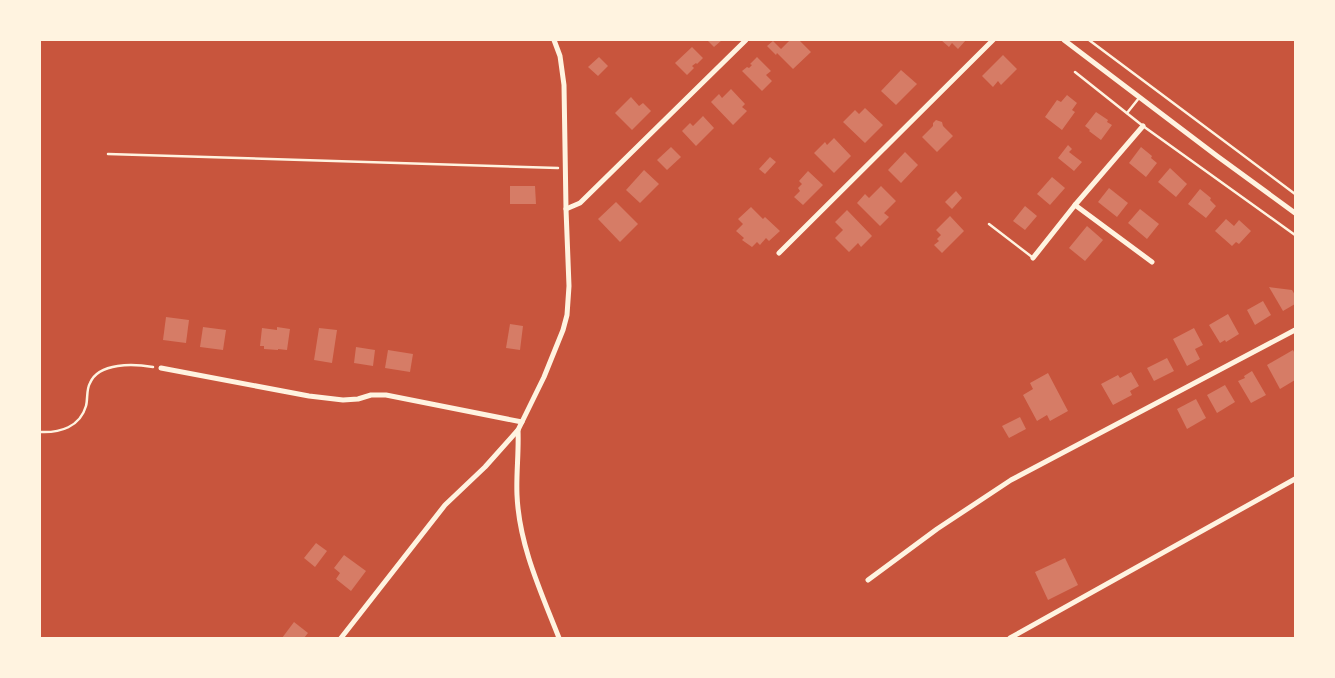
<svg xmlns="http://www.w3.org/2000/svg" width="1335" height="678" font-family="'Source Sans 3',sans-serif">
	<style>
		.building { fill: #d67c66 }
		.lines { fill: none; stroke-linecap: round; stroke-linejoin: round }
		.path { stroke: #fff3e0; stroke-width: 2.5 }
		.service { stroke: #fff3e0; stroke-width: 2.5 }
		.minor { stroke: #fff3e0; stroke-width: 5 }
	</style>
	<rect width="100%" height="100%" fill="#c8553d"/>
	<g class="building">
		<path d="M707,40h15l-8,7z"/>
		<path d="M790,40h9l12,12 -18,17 -16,-16 -1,2 -9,-9 6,-5 8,8z"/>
		<path d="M941,40h25l-8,9 -6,-6 -3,4z"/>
		<path d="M692,47l11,11 -6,6 -1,-1 -4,3 2,2 -7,7 -12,-12z"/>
		<path d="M1003,55l14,14 -16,16 -3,-4 -5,6 -11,-11z"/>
		<path d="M599,57l9,9 -10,10 -10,-9z"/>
		<path d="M757,57l14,14 -5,4 6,6 -10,10 -20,-20 5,-4 2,1 3,-3 -2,-1z"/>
		<path d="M901,70l16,14 -21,21 -15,-14z"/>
		<path d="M731,89l14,15 -3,3 5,4 -14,14 -22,-23 8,-8 3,4z"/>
		<path d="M1067,95l10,8 -5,7 3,2 -13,18 -17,-13 12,-17 4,2z"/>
		<path d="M631,97l8,9 4,-3 8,8 -19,19 -17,-17z"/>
		<path d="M865,108l18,17 -18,18 -22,-21 12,-12 4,4z"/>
		<path d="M1096,112l12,8 -1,2 5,3 -11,15 -12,-9 1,-1 -5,-4z"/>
		<path d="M703,116l11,12 -18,18 -14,-15 8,-8 3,3z"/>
		<path d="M936,120l6,2 1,4 10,10 -16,16 -15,-15 11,-11v-3z"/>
		<path d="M834,138l17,18 -17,17 -20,-20 11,-11 2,3z"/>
		<path d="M1068,145l4,4 -3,3 13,10 -8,9 -16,-13z"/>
		<path d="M671,147l10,10 -14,13 -10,-10z"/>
		<path d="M1141,147l11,9 -1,2 6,5 -11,14 -17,-14z"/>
		<path d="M905,152l13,13 -17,18 -13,-13z"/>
		<path d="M770,157l6,5 -11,12 -6,-5z"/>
		<path d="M1170,168l17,16 -11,13 -18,-15z"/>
		<path d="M644,170l15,14 -19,19 -14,-13z"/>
		<path d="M808,171l15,14 -20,20 -9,-8 6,-6 -2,-3 4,-4 -3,-3z"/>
		<path d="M1052,177l13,11 -15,17 -13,-11z"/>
		<path d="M510,186h25l1,18h-26z"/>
		<path d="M881,186l15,15 -12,12 5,4 -9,9 -23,-23 8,-9 4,4z"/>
		<path d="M1109,188l19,15 -11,14 -19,-15z"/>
		<path d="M1200,189l11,9 -1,2 6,6 -10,12 -18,-14z"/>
		<path d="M956,191l6,7 -10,11 -7,-7z"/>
		<path d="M616,202l22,22 -18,18 -22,-23z"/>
		<path d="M1025,206l12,10 -12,14 -12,-9z"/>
		<path d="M751,207l12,12 2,-2 15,14 -11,10 -3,-3 -6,7 -3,-3 -5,5 -10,-7 2,-2 -8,-7 7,-7 -5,-5z"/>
		<path d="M1140,209l19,15 -12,15 -19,-16z"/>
		<path d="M847,210l25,26 -11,11 -3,-4 -9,9 -14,-14 8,-8 -8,-8z"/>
		<path d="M950,216l14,15 -22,22 -8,-8 5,-4 -2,-2 4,-4 -5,-5z"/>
		<path d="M1226,219l8,7 5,-6 12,11 -12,13 -3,-2 -4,4 -17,-15z"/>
		<path d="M1087,226l16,14 -18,21 -16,-13z"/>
		<path d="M1269,287l23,3 3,5v9l-12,7z"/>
		<path d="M1263,301l8,14 -16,10 -8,-15z"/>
		<path d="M1228,314l11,20 -13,8 -1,-2 -5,3 -11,-18z"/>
		<path d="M166,317l23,3 -3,23 -23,-3z"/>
		<path d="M510,324l13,2 -3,24 -14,-2z"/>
		<path d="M203,327l23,3 -3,20 -23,-3z"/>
		<path d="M277,327l13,2 -3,21 -9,-1v1l-14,-1v-3h-4l2,-18 15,2z"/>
		<path d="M319,328l18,2 -5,33 -18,-3z"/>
		<path d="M1194,328l9,17 -8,4 5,10 -13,7 -14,-27z"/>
		<path d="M356,347l19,3 -2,16 -19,-3z"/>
		<path d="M388,350l25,4 -3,18 -25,-4z"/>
		<path d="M1293,350l2,4v26l-15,9 -13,-24z"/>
		<path d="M1167,358l7,13 -20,10 -7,-13z"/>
		<path d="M1252,371l14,24 -15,8 -13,-22 7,-3 -1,-2z"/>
		<path d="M1131,372l8,14 -9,5 2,4 -19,10 -12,-21 17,-9 2,3z"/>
		<path d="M1048,373l20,38 -18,10 -3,-6 -10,6 -14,-26 10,-6 -3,-6z"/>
		<path d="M1225,385l10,17 -18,11 -10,-18z"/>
		<path d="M1196,399l10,19 -19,11 -10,-20z"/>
		<path d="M1020,417l6,12 -17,9 -7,-12z"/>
		<path d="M316,543l11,8 -12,16 -11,-9z"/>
		<path d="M344,555l22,16 -15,20 -15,-12 4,-6 -6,-5z"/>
		<path d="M1065,558l13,27 -30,15 -13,-28z"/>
		<path d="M294,622l14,11 -4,5h-22z"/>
	</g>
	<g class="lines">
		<g class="path">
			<path d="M1089,40l206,154"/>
			<path d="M108,154l450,14"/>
			<path d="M40,432c20,1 40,-5 46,-26 2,-7 0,-16 4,-23 9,-21 44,-19 63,-16"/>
		</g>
		<g class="service">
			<path d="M1075,72l68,54 152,109"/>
			<path d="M1127,113l12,-15"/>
			<path d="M989,224l43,33"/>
		</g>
		<g class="minor">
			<path d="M1064,40l153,116 78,57"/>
			<path d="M1075,205l77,57"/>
			<path d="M566,209l14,-6 166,-163"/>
			<path d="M779,253l214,-213"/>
			<path d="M1033,258l42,-53 68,-79"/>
			<path d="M161,368l148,28 34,4 15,-1 13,-4h15l136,27"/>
			<path d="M518,430c1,22 -2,44 -1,65 2,50 24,97 42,143"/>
			<path d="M868,580l69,-51 74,-49 284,-150"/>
			<path d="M341,638l104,-133 40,-38 33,-37 26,-53 19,-47 4,-15 2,-29 -3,-77 -2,-124 -4,-29 -6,-16"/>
			<path d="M1010,638l285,-159"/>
		</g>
	</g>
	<rect width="1335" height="678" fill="none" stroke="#fff3e0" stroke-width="82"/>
</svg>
